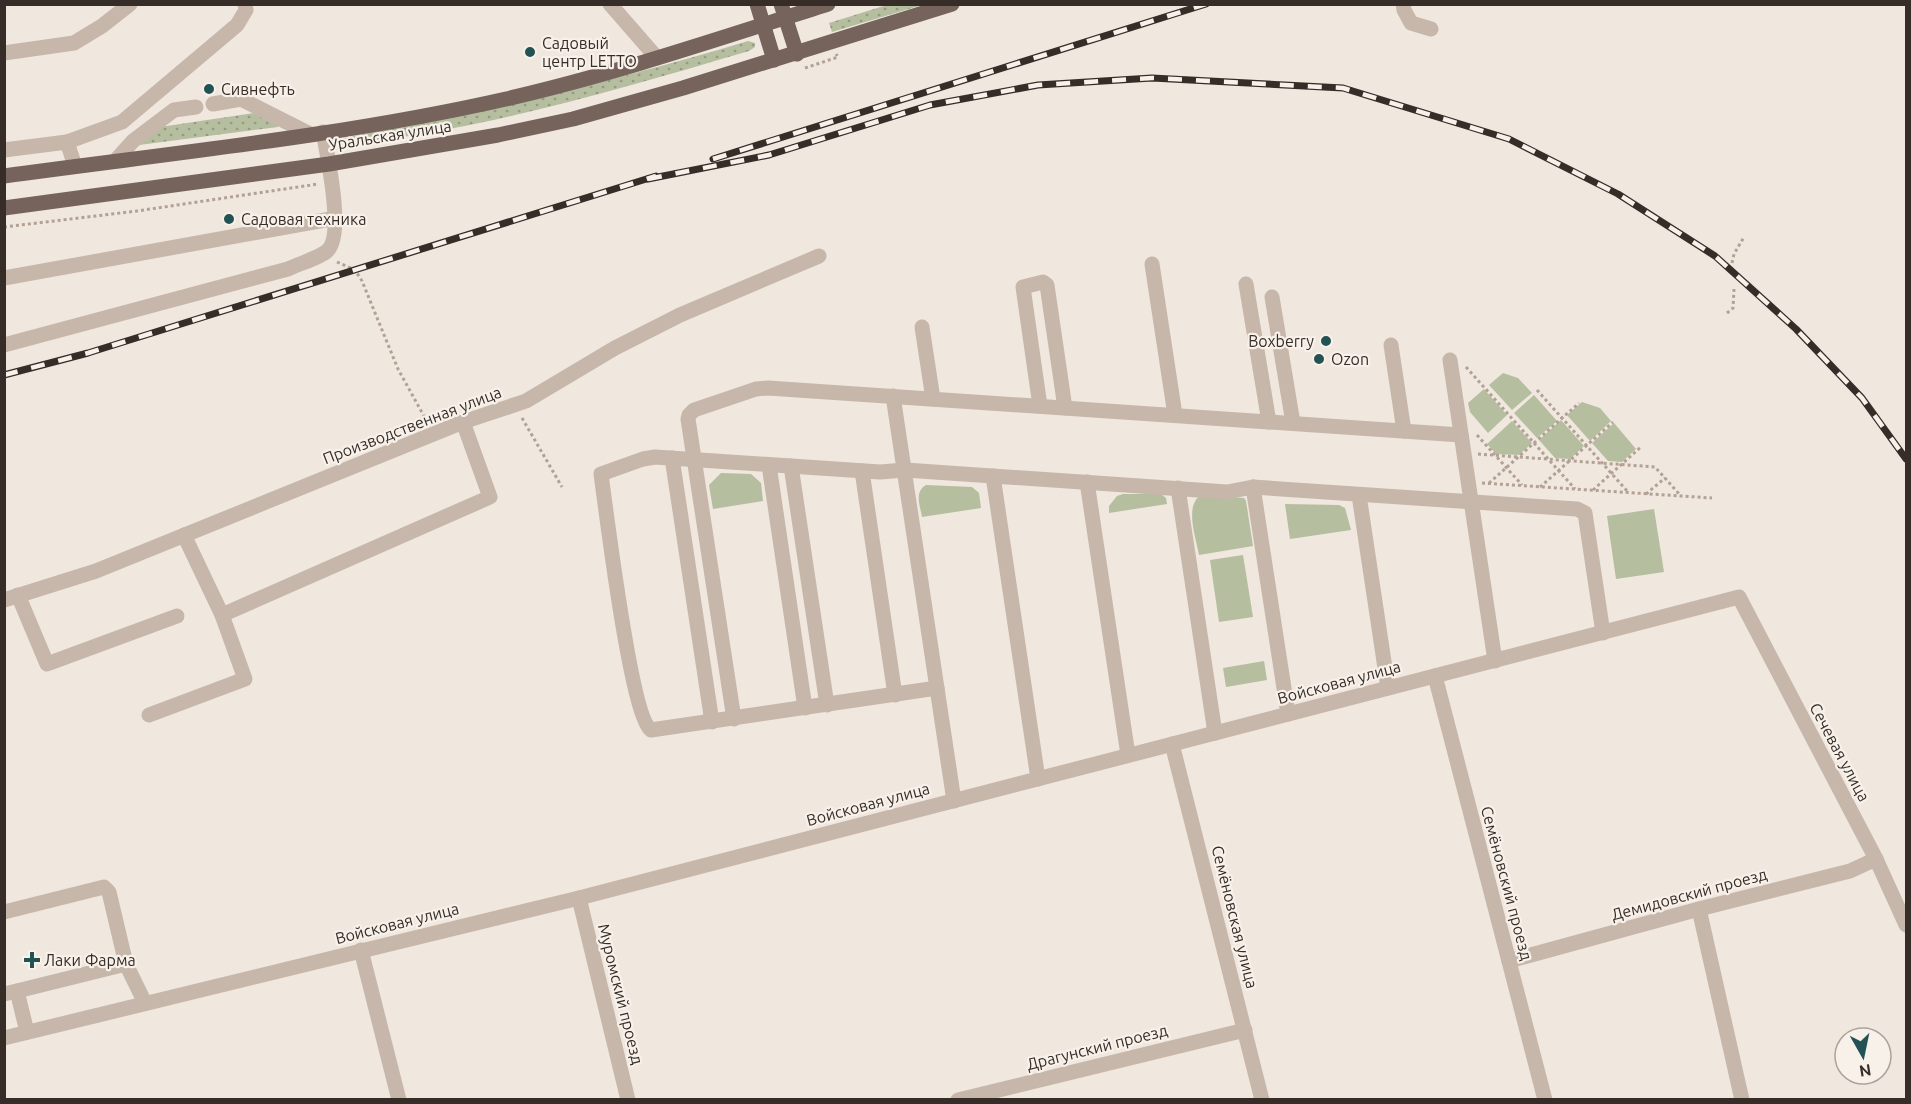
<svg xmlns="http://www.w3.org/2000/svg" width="1911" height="1104" font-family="Ubuntu,sans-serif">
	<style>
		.grass { fill: url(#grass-dots) }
		.park { fill: #b5be9f }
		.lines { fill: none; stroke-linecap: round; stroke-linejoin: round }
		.path { stroke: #b3a195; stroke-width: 3; stroke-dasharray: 3 3; stroke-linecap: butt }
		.minor { stroke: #c7b7ab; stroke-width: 15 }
		.major { stroke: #76645c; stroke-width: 15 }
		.rail-casing { stroke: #362d29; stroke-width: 7 }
		.rail { stroke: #f8f1ea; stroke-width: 4.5; stroke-dasharray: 14; stroke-linecap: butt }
		.poi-dot { fill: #225254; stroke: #f8f1ea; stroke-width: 2 }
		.labels { text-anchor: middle; stroke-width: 4.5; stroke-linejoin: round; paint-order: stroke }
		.poi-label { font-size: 16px; fill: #362d29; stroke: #f8f1ea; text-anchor: start }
		.street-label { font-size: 16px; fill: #362d29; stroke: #f8f1ea }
	</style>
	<defs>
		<pattern id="grass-dots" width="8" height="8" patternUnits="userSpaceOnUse" patternTransform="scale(1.5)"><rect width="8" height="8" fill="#b5be9f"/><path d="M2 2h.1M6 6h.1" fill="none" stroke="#949b82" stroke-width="1.8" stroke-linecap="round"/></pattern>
	</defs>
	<rect width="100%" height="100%" fill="#f0e7de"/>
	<g class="grass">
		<path d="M890,4l32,1 -90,27 -3,-9z"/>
		<path d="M748,41l7,2v4l-6,4c-88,26 -176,52 -265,71 -51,11 -103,18 -154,27l-1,-8c143,-27 280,-58 419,-100z"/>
		<path d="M254,113l24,11v3l-139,18 21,-18z"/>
	</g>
	<g class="park">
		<path d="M1503,373l15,5 14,15 -20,17 -23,-25z"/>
		<path d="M1484,389l23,26 -19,18 -18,-21 -2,-9z"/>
		<path d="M1534,395l23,26 -20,17 -23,-25z"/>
		<path d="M1582,402l18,6 11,13 -21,20 -23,-26z"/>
		<path d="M1561,420l23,26 -14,13 -15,-1 -16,-18z"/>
		<path d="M1512,421l20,22 -13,12 -23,-1 -9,-10z"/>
		<path d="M1614,423l22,26 -14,13 -14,-1 -16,-18z"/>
		<path d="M721,473l30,1 10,9 2,18 -50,8 -4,-24z"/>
		<path d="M926,485l46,2 7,6 2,15 -59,9c-2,-12 -8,-25 4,-32z"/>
		<path d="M1123,494h38l5,4 1,6 -58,9v-7l8,-10z"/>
		<path d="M1201,495l43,3 2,3 7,45 -54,9c-3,-18 -15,-49 2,-60z"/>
		<path d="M1285,504l54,1 6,3 6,22 -61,9z"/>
		<path d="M1654,509l10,63 -48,7 -9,-63z"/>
		<path d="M1243,555l10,62 -34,5 -9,-62z"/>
		<path d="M1264,661l3,19 -41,7 -3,-19z"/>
	</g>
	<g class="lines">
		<g class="path">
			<path d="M805,68l33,-11 -2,-3"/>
			<path d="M4,227l133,-16 181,-27"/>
			<path d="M337,262l18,8 7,11 36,88 27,49 4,2"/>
			<path d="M1732,263l2,-9 10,-17"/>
			<path d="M1727,313l6,-5 1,-19"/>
			<path d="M1466,367l109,122"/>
			<path d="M1537,390l91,102"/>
			<path d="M522,418l40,69"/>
			<path d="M1477,435l45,50"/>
			<path d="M1478,454l177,13 26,29"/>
			<path d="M1482,483l230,15"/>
			<path d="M1489,483l90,-80"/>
			<path d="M1540,487l73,-65"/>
			<path d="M1593,490l49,-44"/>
			<path d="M1646,494l19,-16"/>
		</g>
		<g class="minor">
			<path d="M610,4l47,54"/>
			<path d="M1403,4l1,6 7,13 20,6"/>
			<path d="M4,53l70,-10 28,-17 28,-22"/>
			<path d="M213,104l28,-5 69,35"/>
			<path d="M67,142l55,-20 115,-97 9,-15 -1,-6"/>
			<path d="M4,150l63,-8 8,24"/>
			<path d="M115,161l18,-20 41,-31 22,-3"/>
			<path d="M1152,264l23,151"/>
			<path d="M4,278l332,-60"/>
			<path d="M1246,284l23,138"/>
			<path d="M1272,297l21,126"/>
			<path d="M922,327l11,72"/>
			<path d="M4,345l284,-76c10,-5 31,-11 39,-18 18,-15 0,-97 -4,-119"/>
			<path d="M1391,345l13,86"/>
			<path d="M1450,360l45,301"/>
			<path d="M893,396l61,405"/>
			<path d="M1040,406l-17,-119 20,-5 4,3 18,123"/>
			<path d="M672,458l40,264"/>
			<path d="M769,465l36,243"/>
			<path d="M791,466l36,239"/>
			<path d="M862,471l33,224"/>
			<path d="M993,476l45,303"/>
			<path d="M1087,482l41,273"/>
			<path d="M1253,487l35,227"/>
			<path d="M1178,488l37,245"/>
			<path d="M1359,495l29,193"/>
			<path d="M18,595l29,69 130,-48"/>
			<path d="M4,600l92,-29 367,-149 63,-21 89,-53 65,-33 139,-59"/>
			<path d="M222,615l268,-118 -27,-75"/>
			<path d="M1435,676l110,424"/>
			<path d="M937,688l-286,42c-20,-14 -45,-220 -50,-256l42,-15 12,-2 225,15 25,-2 322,22 26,-5 324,22 8,4 18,120"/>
			<path d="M149,715l96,-36 -23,-64 -38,-80"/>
			<path d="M734,719l-46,-300 1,-4 5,-5 62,-21 12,-1 693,47"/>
			<path d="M1172,744l90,356"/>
			<path d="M579,898l49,202"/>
			<path d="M1699,909l43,191"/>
			<path d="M4,912l100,-25 5,5 17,72 19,39"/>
			<path d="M361,950l38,150"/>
			<path d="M1509,961l190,-52 151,-38 26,-12"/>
			<path d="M17,991l109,-27"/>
			<path d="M4,994l13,-3 10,41"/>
			<path d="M4,1038l575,-140 1160,-301 137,262 30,66"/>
			<path d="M958,1100l287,-70"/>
		</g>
		<g class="major">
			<path d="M757,4l17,56"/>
			<path d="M781,4l16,50"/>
			<path d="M4,176c167,-23 339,-40 502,-77 109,-25 215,-61 322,-95"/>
			<path d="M4,208l325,-44 169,-29 75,-16 110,-31 269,-84"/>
		</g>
		<defs>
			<g id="rail">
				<path d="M713,159l493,-155"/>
				<path d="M648,179l121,-24 161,-50 108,-20 114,-7 191,10 166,51 109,55 97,62 81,73 66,69 44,61"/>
				<path d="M4,375l84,-22 568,-177"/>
			</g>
		</defs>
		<use href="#rail" class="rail-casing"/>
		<use href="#rail" class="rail"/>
	</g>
	<g class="poi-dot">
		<circle cx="530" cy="52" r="6"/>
		<circle cx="209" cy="89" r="6"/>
		<circle cx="229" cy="219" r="6"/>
		<circle cx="1326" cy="341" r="6"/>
		<circle cx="1319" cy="359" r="6"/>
		<path d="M29 951h6v6h6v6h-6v6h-6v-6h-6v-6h6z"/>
	</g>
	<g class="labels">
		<g class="poi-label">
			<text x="542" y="49">Садовый<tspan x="542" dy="18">центр LETTO</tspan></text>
			<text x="221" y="95">Сивнефть</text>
			<text x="241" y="225">Садовая техника</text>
			<text x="1314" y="347" text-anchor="end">Boxberry</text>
			<text x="1331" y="365">Ozon</text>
			<text x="44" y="966">Лаки Фарма</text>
		</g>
		<g class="street-label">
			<text transform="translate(390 135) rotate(-9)" y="6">Уральская улица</text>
			<text transform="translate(412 425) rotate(-21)" y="6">Производственная улица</text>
			<text transform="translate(1339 682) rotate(-15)" y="6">Войсковая улица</text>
			<text transform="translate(1840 752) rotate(62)" y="6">Сечевая улица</text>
			<text transform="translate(868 804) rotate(-15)" y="6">Войсковая улица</text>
			<text transform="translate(1507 883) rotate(75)" y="6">Семёновский проезд</text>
			<text transform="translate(1689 894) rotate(-15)" y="6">Демидовский проезд</text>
			<text transform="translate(1235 917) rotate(76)" y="6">Семёновская улица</text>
			<text transform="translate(397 923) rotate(-14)" y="6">Войсковая улица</text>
			<text transform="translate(621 994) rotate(76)" y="6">Муромский проезд</text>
			<text transform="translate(1097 1047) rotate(-14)" y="6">Драгунский проезд</text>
		</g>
	</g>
	<rect width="1911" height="1104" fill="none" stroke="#362d29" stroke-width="12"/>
	<g transform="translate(1863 1056) rotate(171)"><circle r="28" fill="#f8f1ea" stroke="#aaa39d" stroke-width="1.5"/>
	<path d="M0-4.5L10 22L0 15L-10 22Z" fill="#225254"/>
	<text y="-9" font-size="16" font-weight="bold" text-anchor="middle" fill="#362d29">N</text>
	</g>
</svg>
